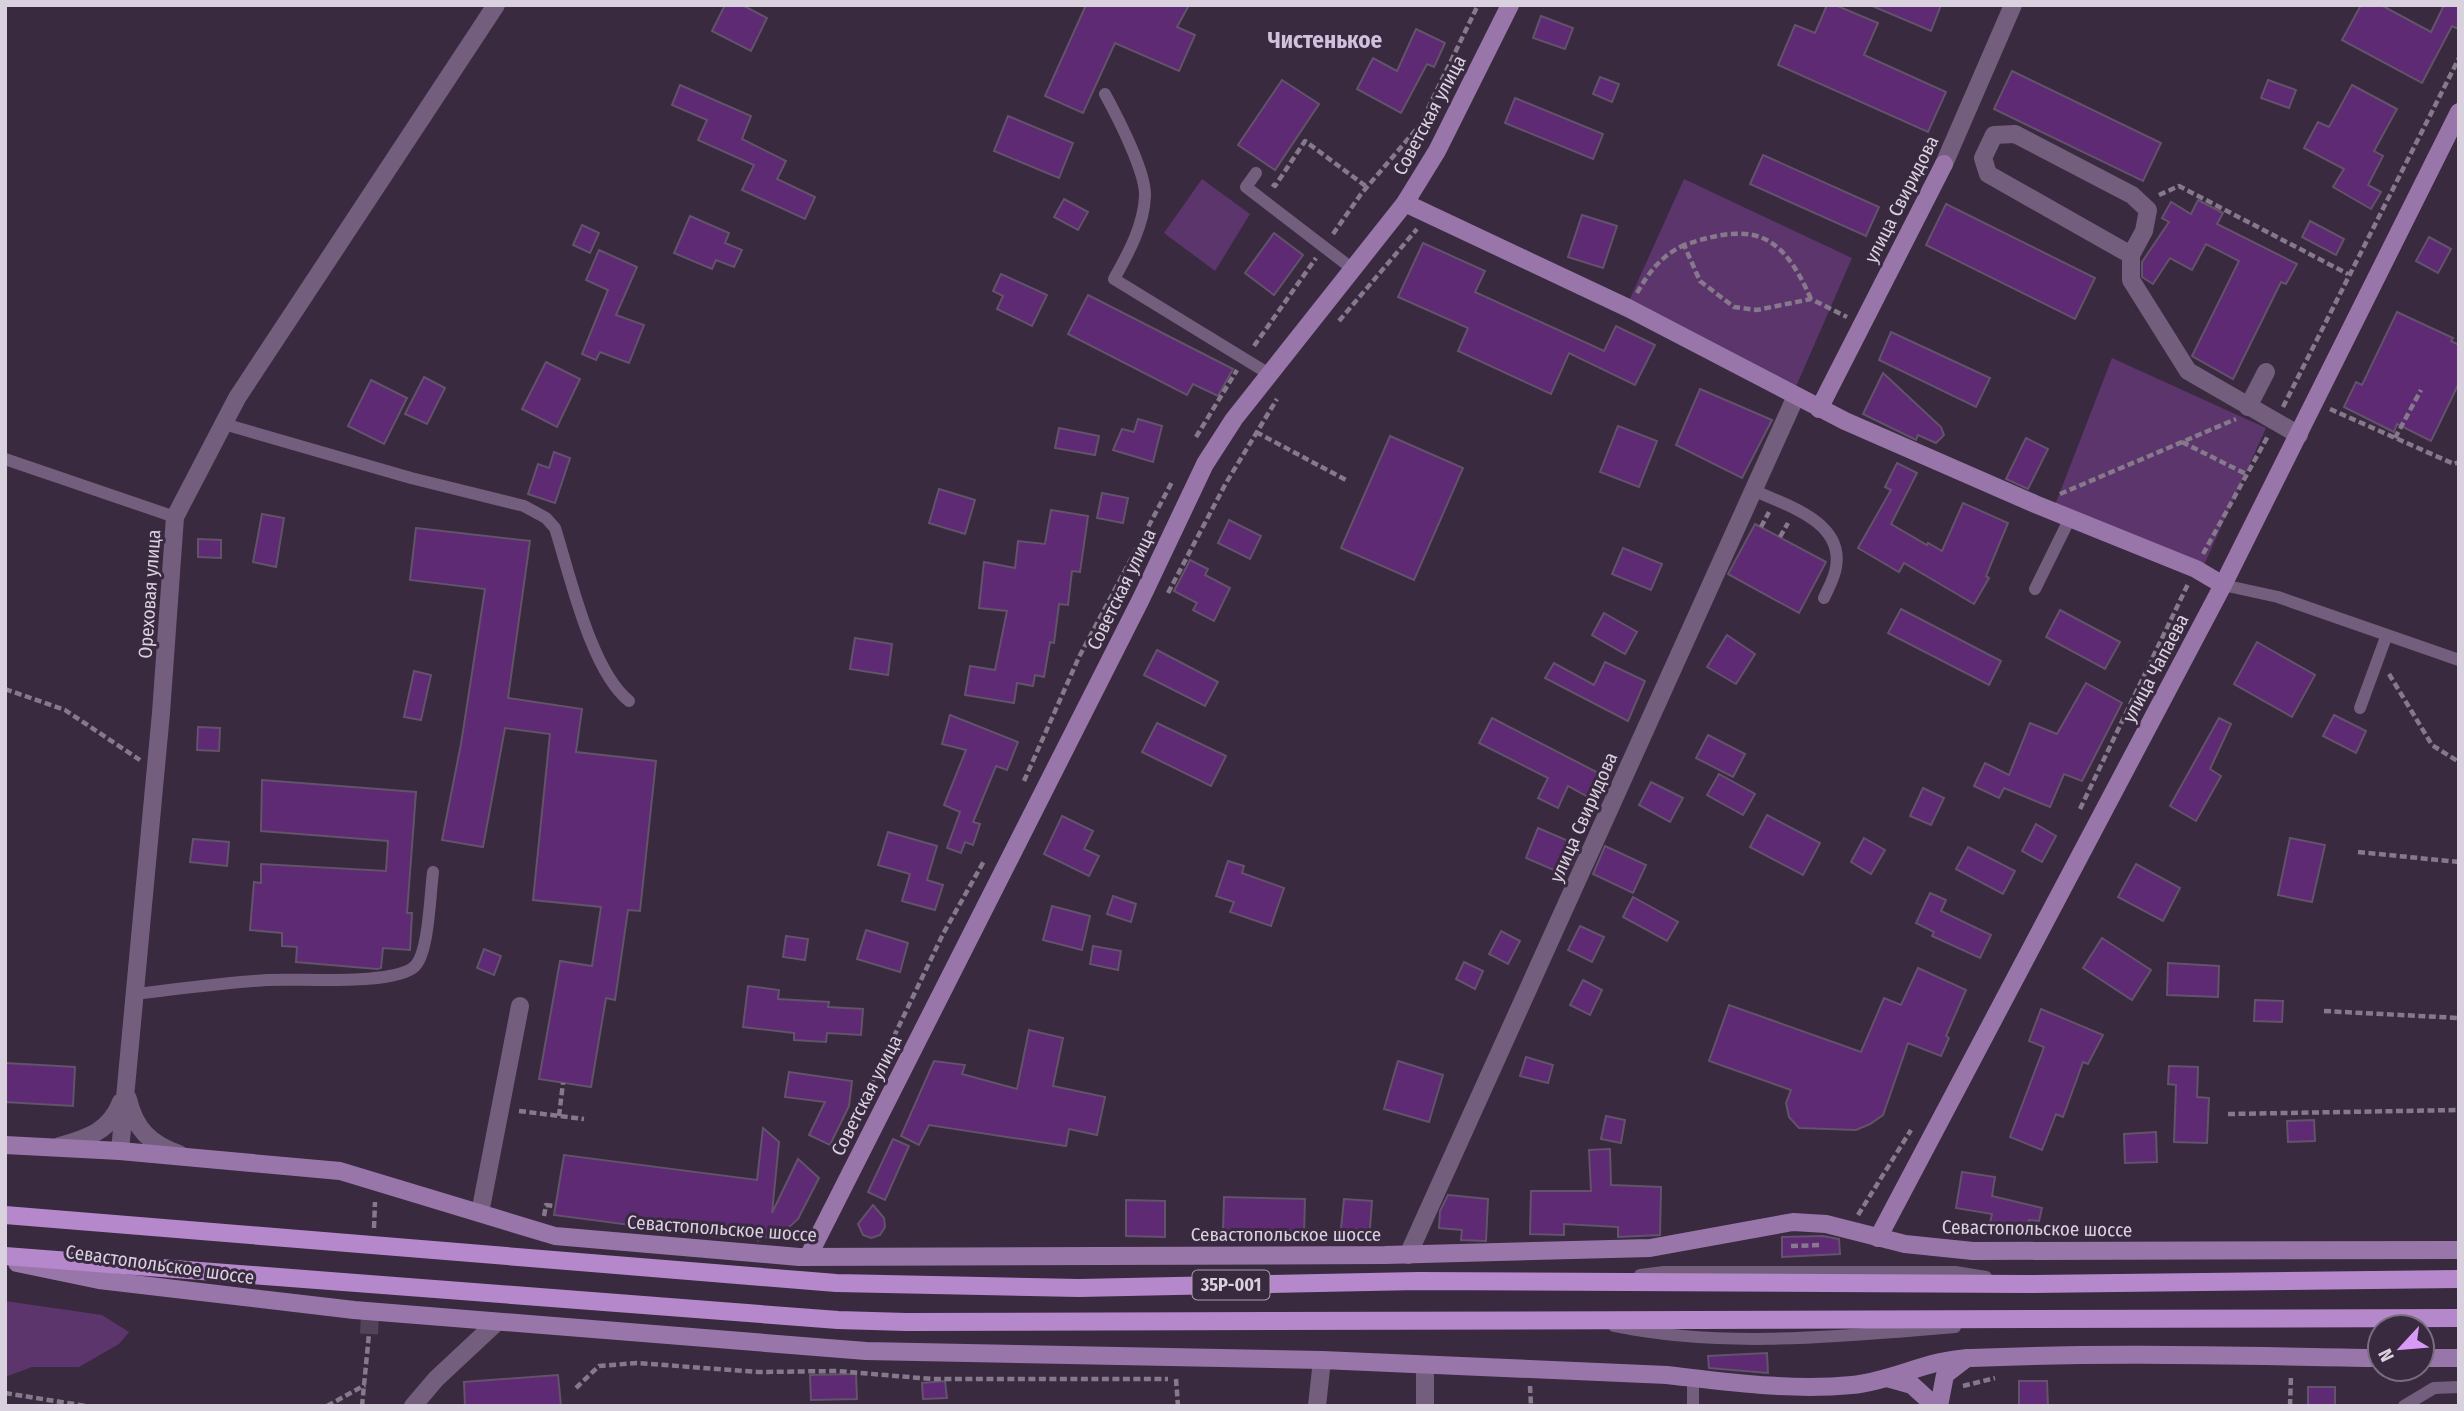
<svg xmlns="http://www.w3.org/2000/svg" width="2464" height="1411" font-family="'Fira Sans Condensed',sans-serif">
	<style>
		.green { fill: #5c356d }
		.building { fill: #5d2a73; stroke: #62526a; stroke-width: 2 }
		.lines { fill: none; stroke-linecap: round; stroke-linejoin: round }
		.street-tunnel { stroke: #514358; stroke-width: 18; stroke-dasharray: 18 9; stroke-linecap: butt }
		.path { stroke: #85798b; stroke-width: 4.5; stroke-dasharray: 7 3.5; stroke-linecap: butt }
		.lane { stroke: #745e7e; stroke-width: 12 }
		.street { stroke: #745e7e; stroke-width: 18 }
		.secondary { stroke: #9976aa; stroke-width: 18 }
		.primary { stroke: #b588cb; stroke-width: 18 }
		.labels { text-anchor: middle; stroke-width: 6; stroke-linejoin: round; paint-order: stroke }
		.shield { fill: #392a40; stroke: #aa9faf; stroke-width: 2 }
		.shield-label { font-size: 18px; font-weight: bold; fill: #dad1df }
		.street-label { font-size: 19px; fill: #dad1df; stroke: #392a40 }
		.quarter-label { font-size: 23px; font-weight: bold; fill: #d2c0dc; stroke: #392a40 }
	</style>
	<rect width="100%" height="100%" fill="#392a40"/>
	<g class="green">
		<path d="M1202,179l48,35 -35,57 -51,-38z"/>
		<path d="M1684,179l168,79 -57,131 -167,-86z"/>
		<path d="M2112,358l154,70 -63,139 -148,-62z"/>
		<path d="M5,1301l97,14 27,17 -10,12 -40,23h-47l-27,10z"/>
	</g>
	<g class="building">
		<path d="M725,5h17l25,13 -16,33 -39,-20z"/>
		<path d="M1086,5h103l-12,22 18,8 -16,36 -64,-28 -32,70 -38,-17z"/>
		<path d="M1827,5h8l43,18 -14,32 82,37 -18,40 -150,-67 17,-40 20,8z"/>
		<path d="M1870,5h71l-10,26z"/>
		<path d="M2361,5h20l50,27 13,-27h15v24l-7,-3 -30,57 -80,-43z"/>
		<path d="M1541,16l32,12 -8,21 -32,-11z"/>
		<path d="M1416,29l29,14 -11,24 -7,-3 -26,49 -44,-24 16,-31 24,13z"/>
		<path d="M2012,71l149,72 -18,38 -149,-72z"/>
		<path d="M1600,77l19,7 -7,18 -19,-8z"/>
		<path d="M1282,80l37,24 -44,66 -37,-25z"/>
		<path d="M2268,80l28,10 -7,18 -28,-10z"/>
		<path d="M680,85l71,31 -9,23 44,22 -9,18 38,18 -10,22 -63,-29 12,-25 -56,-25 9,-20 -35,-15z"/>
		<path d="M2352,85l45,24 -23,42 9,5 -15,29 13,7 -10,17 -38,-22 11,-18 -40,-21 14,-26 11,5z"/>
		<path d="M1515,98l88,36 -10,25 -88,-36z"/>
		<path d="M1008,116l65,27 -14,35 -65,-27z"/>
		<path d="M1763,155l116,52 -13,29 -116,-52z"/>
		<path d="M1064,199l24,13 -10,18 -24,-13z"/>
		<path d="M2198,200l25,13 -6,11 80,40 -11,20 -5,-2 -48,97 -41,-23 47,-95 -33,-17 -14,26 -22,-12 -17,26 -11,-7v-15l27,-40 -7,-4 9,-16 20,12z"/>
		<path d="M1946,204l149,74 -20,41 -149,-74z"/>
		<path d="M1582,215l35,11 -14,42 -35,-11z"/>
		<path d="M690,216l39,17 -4,10 17,7 -8,17 -18,-7 -4,9 -38,-16z"/>
		<path d="M2310,221l34,18 -8,16 -34,-18z"/>
		<path d="M582,225l17,8 -9,20 -17,-8z"/>
		<path d="M1274,233l29,22 -29,40 -29,-22z"/>
		<path d="M2429,237l22,12 -13,24 -22,-12z"/>
		<path d="M1423,243l62,28 -10,21 129,59 12,-25 39,19 -20,40 -66,-32 -18,41 -93,-43 10,-23 -70,-31z"/>
		<path d="M599,250l38,17 -21,48 28,10 -15,38 -29,-11 -4,8 -14,-6 26,-64 -22,-10z"/>
		<path d="M1001,274l46,21 -15,31 -35,-17 6,-13 -10,-5z"/>
		<path d="M1088,295l145,74 -15,27 -25,-12 -6,11 -119,-61z"/>
		<path d="M2397,312l56,26 -2,3 8,4v38l-28,58 -34,-17 -3,8 -50,-25 12,-25 6,3z"/>
		<path d="M1891,332l99,46 -14,29 -97,-47z"/>
		<path d="M546,362l34,17 -23,48 -35,-18z"/>
		<path d="M1883,373l58,54 3,8 -8,8 -18,-8 -2,5 -53,-26z"/>
		<path d="M424,377l21,11 -18,36 -22,-10z"/>
		<path d="M371,380l36,18 -23,46 -36,-18z"/>
		<path d="M1700,389l72,31 -30,58 -66,-33z"/>
		<path d="M1138,419l24,7 -9,36 -40,-12 9,-21 12,3z"/>
		<path d="M1618,426l39,15 -18,46 -39,-15z"/>
		<path d="M1059,428l40,8 -4,19 -40,-7z"/>
		<path d="M1390,436l73,32 -49,112 -73,-32z"/>
		<path d="M2026,438l22,11 -20,40 -22,-10z"/>
		<path d="M554,452l16,6 -15,45 -27,-9 10,-30 11,4z"/>
		<path d="M1897,463l20,10 -26,51 36,21 1,-2 14,8 21,-48 45,20 -22,53 3,2 -15,26 -70,-41 -5,9 -41,-24 33,-58 -6,-3z"/>
		<path d="M939,489l36,11 -10,34 -36,-11z"/>
		<path d="M1102,493l26,5 -5,25 -26,-5z"/>
		<path d="M1051,510l37,6 -8,56 -8,-1 -4,34 -9,-1 -5,39 -4,-1 -6,35 -9,-2 -2,11 -16,-3 -3,20 -49,-8 5,-29 25,4 12,-59 -28,-3 5,-46 31,6 3,-27 27,3z"/>
		<path d="M262,514l22,4 -8,49 -23,-5z"/>
		<path d="M1229,520l32,16 -11,23 -32,-16z"/>
		<path d="M1755,524l71,38 -27,51 -71,-39z"/>
		<path d="M416,528l114,13 -22,157 74,11 -6,43 80,9 -16,150 -12,-1 -13,90 -9,-2 -15,89 -52,-8 21,-118 32,5 9,-59 -68,-7 17,-166 -45,-6 -22,119 -41,-7 19,-96 24,-155 -75,-9z"/>
		<path d="M198,539l23,1v18l-23,-1z"/>
		<path d="M1623,548l39,16 -11,26 -39,-16z"/>
		<path d="M1190,560l18,9 -3,6 25,13 -16,33 -21,-11 4,-7 -23,-12z"/>
		<path d="M1901,609l100,52 -12,24 -101,-52z"/>
		<path d="M2060,610l60,32 -15,27 -59,-32z"/>
		<path d="M1604,613l33,19 -12,22 -33,-19z"/>
		<path d="M1727,635l28,19 -19,30 -29,-17z"/>
		<path d="M855,638l37,6 -4,31 -38,-6z"/>
		<path d="M2257,642l58,33 -23,42 -58,-33z"/>
		<path d="M1157,650l61,32 -13,24 -61,-31z"/>
		<path d="M1605,662l40,19 -17,40 -83,-43 9,-15 40,22z"/>
		<path d="M414,671l17,4 -10,45 -17,-3z"/>
		<path d="M2086,683l36,20 -40,78 -18,-7 -14,33 -46,-19 -5,10 -25,-12 11,-23 24,12 21,-52 27,11z"/>
		<path d="M950,715l68,27 -11,28 -11,-4 -23,56 7,2 -7,21 -8,-3 -4,11 -14,-5 13,-36 -16,-7 22,-55 -24,-6z"/>
		<path d="M2334,715l32,16 -10,22 -33,-17z"/>
		<path d="M1492,718l116,60 -13,23 -27,-15 -10,22 -20,-10 10,-20 -69,-35z"/>
		<path d="M2219,718l12,6 -21,45 11,7 -25,45 -26,-15z"/>
		<path d="M1157,723l69,33 -15,30 -69,-34z"/>
		<path d="M198,727l22,1 -1,23 -22,-1z"/>
		<path d="M1708,735l37,19 -12,23 -37,-19z"/>
		<path d="M1719,774l36,20 -12,21 -36,-20z"/>
		<path d="M262,780l154,12 -9,121h5l-2,37 -27,-2 -2,20 -4,1 -81,-7 1,-15 -15,-1v-13l-32,-3 4,-48 7,1v-19l125,7 2,-30 -127,-10z"/>
		<path d="M1651,782l32,16 -13,24 -31,-17z"/>
		<path d="M1923,788l21,10 -13,27 -21,-9z"/>
		<path d="M1767,815l53,28 -17,32 -53,-28z"/>
		<path d="M1062,816l31,15 -9,18 15,7 -10,20 -45,-22z"/>
		<path d="M2036,824l20,12 -14,26 -20,-11z"/>
		<path d="M1538,828l42,18 -8,18 -11,-5 -5,12 -30,-13z"/>
		<path d="M888,832l49,14 -10,34 16,5 -8,25 -33,-9 8,-27 -32,-9z"/>
		<path d="M1864,838l21,12 -14,24 -20,-12z"/>
		<path d="M2290,838l35,7 -13,57 -34,-7z"/>
		<path d="M193,839l36,3 -2,24 -37,-4z"/>
		<path d="M1605,846l41,19 -13,28 -40,-19z"/>
		<path d="M1968,847l47,24 -12,23 -47,-25z"/>
		<path d="M1228,861l16,5 -2,7 42,15 -13,38 -41,-14 4,-10 -18,-6z"/>
		<path d="M2136,864l44,24 -17,33 -45,-24z"/>
		<path d="M1930,893l16,7 -5,11 50,24 -11,23 -48,-22 2,-4 -18,-9z"/>
		<path d="M1113,896l23,8 -5,18 -24,-8z"/>
		<path d="M1633,897l45,25 -11,19 -44,-24z"/>
		<path d="M1052,906l38,10 -8,34 -39,-10z"/>
		<path d="M1580,926l24,11 -12,25 -24,-12z"/>
		<path d="M866,930l42,13 -8,29 -43,-13z"/>
		<path d="M1501,931l19,10 -12,23 -19,-10z"/>
		<path d="M786,936l22,3 -3,21 -22,-3z"/>
		<path d="M2102,938l49,32 -19,30 -49,-32z"/>
		<path d="M1093,946l28,5 -3,19 -28,-6z"/>
		<path d="M484,949l17,7 -7,19 -17,-7z"/>
		<path d="M1464,962l19,9 -8,18 -19,-10z"/>
		<path d="M2168,963l51,3 -1,31 -51,-2z"/>
		<path d="M1918,968l48,22 -20,46 3,2 -8,18 -33,-13 -25,72 -13,9 -14,6 -57,-2 -10,-11 -3,-14 5,-13 -82,-29 20,-56 132,47 23,-54 17,7z"/>
		<path d="M1583,980l19,10 -12,25 -20,-10z"/>
		<path d="M748,986l31,4 -1,9 51,3 -1,5 35,2 -2,26 -34,-2 -1,9 -32,-2v-7l-51,-6z"/>
		<path d="M2255,1000l28,1 -1,21 -28,-1z"/>
		<path d="M2041,1009l62,26 -15,29 -5,-2 -20,55 -7,-3 -14,36 -32,-13 34,-90 -15,-6z"/>
		<path d="M1029,1030l34,8 -10,48 52,11 -8,38 -28,-6 -3,17 -137,-21 -10,20 -18,-9 33,-75 31,4 -3,9 55,15z"/>
		<path d="M1526,1057l27,8 -5,18 -28,-7z"/>
		<path d="M1398,1061l45,14 -14,47 -45,-13z"/>
		<path d="M5,1063l70,4 -2,39 -68,-4z"/>
		<path d="M2169,1066l29,1 -1,30 12,1 -2,45 -33,-1 2,-57 -8,-1z"/>
		<path d="M789,1072l63,9 -3,25 -19,39 -21,-10 16,-33 -40,-5z"/>
		<path d="M1606,1116l19,4 -4,23 -20,-4z"/>
		<path d="M2314,1120l1,21 -27,1 -1,-21z"/>
		<path d="M763,1128l16,14 -7,71 26,-54 21,19 -21,41 -11,10 -28,11 3,-5 -40,-5v7l-168,-22 10,-60 193,25z"/>
		<path d="M2156,1132l1,30 -32,1 -1,-29z"/>
		<path d="M893,1139l16,7 -24,54 -17,-8z"/>
		<path d="M1610,1149l1,36 50,2 -1,48 -42,2v-10l-54,-3v11l-34,-1 1,-43h60l-2,-41z"/>
		<path d="M1962,1172l33,5 -3,19 50,12 -3,13 -10,-1 -4,12 -35,-9 2,-9 -36,-6z"/>
		<path d="M1448,1195l40,4 -2,42 -25,-1 1,-10 -23,-2 1,-17z"/>
		<path d="M1224,1197l81,2 -1,36 -81,-3z"/>
		<path d="M1344,1199l28,2 -3,40 -29,-2z"/>
		<path d="M1126,1200l39,1v36l-39,-1z"/>
		<path d="M873,1205l11,13 1,9 -5,8 -9,3 -8,-3 -5,-11z"/>
		<path d="M1823,1236l16,3 1,15 -58,3v-20z"/>
		<path d="M1767,1353l1,20 -59,-5 -1,-12z"/>
		<path d="M856,1374l1,25 -46,1 -1,-25z"/>
		<path d="M558,1375l3,31h-96l-1,-24z"/>
		<path d="M945,1381l2,17 -24,1 -1,-16z"/>
		<path d="M2019,1381h28l1,25h-29z"/>
		<rect x="2308" y="1387" width="27" height="19"/>
	</g>
	<g class="lines">
		<path class="street-tunnel" d="M369,1334l1,-20"/>
		<g class="path">
			<path d="M1272,184l3,2 30,-45 62,46"/>
			<path d="M2159,195l20,-9 169,88"/>
			<path d="M1333,234l28,-40 59,-69 58,-120"/>
			<path d="M1637,293c12,-21 24,-37 47,-48"/>
			<path d="M1811,299c-30,-68 -58,-77 -127,-54l16,36 34,26 23,3 54,-11 36,18"/>
			<path d="M1339,321l78,-92"/>
			<path d="M1254,346l62,-88"/>
			<path d="M2283,407l176,-349"/>
			<path d="M2330,409l124,55 5,-2"/>
			<path d="M1256,432l90,48"/>
			<path d="M1196,437l41,-67"/>
			<path d="M2395,438l26,-48"/>
			<path d="M2182,442l64,32"/>
			<path d="M2060,494l176,-75"/>
			<path d="M1761,527l8,-15"/>
			<path d="M1780,537l8,-14"/>
			<path d="M2203,554l65,-118"/>
			<path d="M1168,593l58,-110 51,-84"/>
			<path d="M2389,674l43,71 27,17"/>
			<path d="M5,689l60,21 75,50"/>
			<path d="M1024,781l55,-124 93,-175"/>
			<path d="M2080,809l108,-225"/>
			<path d="M2358,852l101,10"/>
			<path d="M2324,1011l135,7"/>
			<path d="M862,1103l81,-169 41,-73"/>
			<path d="M519,1111l65,8"/>
			<path d="M2228,1114l231,-4"/>
			<path d="M559,1116l4,-33"/>
			<path d="M1858,1215l53,-85"/>
			<path d="M544,1216l2,-11 9,1"/>
			<path d="M374,1228l1,-26"/>
			<path d="M1791,1246l31,-1"/>
			<path d="M1176,1379l2,27"/>
			<path d="M1530,1386l1,20"/>
			<path d="M1963,1386l32,-8"/>
			<path d="M576,1388l23,-22 38,-3 121,9 79,-1 95,8h236"/>
			<path d="M5,1393l81,13"/>
			<path d="M327,1406l38,-21"/>
			<path d="M362,1406l7,-72"/>
			<path d="M2290,1406l1,-31"/>
		</g>
		<g class="lane">
			<path d="M1105,94c12,22 41,78 40,102 -1,29 -17,58 -31,83l155,95"/>
			<path d="M1256,173l-10,14 108,83"/>
			<path d="M224,424l187,54 113,28 22,12 9,10c15,47 36,143 74,173"/>
			<path d="M5,459l170,58"/>
			<path d="M1753,490c32,15 91,31 83,77 -1,10 -8,22 -12,31"/>
			<path d="M2223,585l55,12 181,63"/>
			<path d="M2035,589l35,-71"/>
			<path d="M2360,708l26,-71"/>
			<path d="M134,994c44,-5 89,-11 133,-14 30,-2 129,6 148,-14 14,-14 15,-72 18,-94"/>
			<path d="M1640,1275l24,-3h291l31,5"/>
			<path d="M1614,1326c110,23 229,10 341,1"/>
			<path d="M1693,1406v-28"/>
			<path d="M2404,1406l30,-18 25,-1"/>
		</g>
		<g class="street">
			<path d="M1944,164l69,-159"/>
			<path d="M2131,255l13,-24 4,-21 -16,-15 -117,-61 -21,1 -11,23 5,16 143,81v25l57,91 111,64"/>
			<path d="M2248,407l18,-35"/>
			<path d="M128,1099c7,30 22,45 51,55"/>
			<path d="M60,1146c28,-8 50,-15 61,-44"/>
			<path d="M120,1151l41,-438 14,-196 62,-119 259,-393"/>
			<path d="M480,1213l40,-207"/>
			<path d="M1408,1255l388,-859"/>
			<path d="M1425,1365v41"/>
			<path d="M413,1406l23,-27 61,-57"/>
			<path d="M1317,1406l5,-46"/>
		</g>
		<g class="secondary">
			<path d="M1405,203l223,105 217,113 190,83 161,65 27,16"/>
			<path d="M1819,409l125,-245"/>
			<path d="M5,1145l115,6 220,20 215,65 244,21 586,-2 265,-7 143,-26 33,2 79,20 68,7 486,-1"/>
			<path d="M1878,1238l345,-653 236,-473"/>
			<path d="M808,1257l333,-658 64,-135 29,-45 171,-216 32,-52 73,-146"/>
			<path d="M17,1263l82,17 255,30 512,41 456,9 345,15c61,7 123,16 185,10 41,-4 77,-26 119,-27 136,-6 273,-2 409,0"/>
			<path d="M2422,1358h37"/>
			<path d="M1887,1378l25,7 23,21"/>
			<path d="M1939,1406l6,-31 22,-17"/>
		</g>
		<g class="primary">
			<path d="M5,1215l831,68 243,5 339,-7 610,3 431,-5"/>
			<path d="M5,1256l833,64 68,2 1553,-4"/>
		</g>
	</g>
	<g class="labels">
		<rect class="shield" x="1192.5" y="1270.5" width="77" height="29" rx="5"/>
		<g class="shield-label">
			<text x="1231" y="1291">35Р-001</text>
		</g>
		<g class="street-label">
			<text transform="translate(1429 115) rotate(-62)" y="7">Советская улица</text>
			<text transform="translate(1901 199) rotate(-63)" y="7">улица Свиридова</text>
			<text transform="translate(1121 589) rotate(-64)" y="7">Советская улица</text>
			<text transform="translate(149 594) rotate(-86)" y="7">Ореховая улица</text>
			<text transform="translate(2155 668) rotate(-62)" y="7">улица Чапаева</text>
			<text transform="translate(1583 817) rotate(-66)" y="7">улица Свиридова</text>
			<text transform="translate(866 1095) rotate(-63)" y="7">Советская улица</text>
			<text transform="translate(722 1228) rotate(4)" y="7">Севастопольское шоссе</text>
			<text transform="translate(2037 1228) rotate(1)" y="7">Севастопольское шоссе</text>
			<text x="1286" y="1241">Севастопольское шоссе</text>
			<text transform="translate(160 1264) rotate(8)" y="7">Севастопольское шоссе</text>
		</g>
		<g class="quarter-label">
			<text x="1325" y="48">Чистенькое</text>
		</g>
	</g>
	<rect width="2464" height="1411" fill="none" stroke="#dad1df" stroke-width="14"/>
	<g transform="translate(2401 1348) rotate(244)"><circle r="33" fill="#392a40" stroke="#796d80" stroke-width="2"/>
	<path d="M0-5L12 26L0 18L-12 26Z" fill="#d99af7"/>
	<text y="-10" font-size="19" font-weight="bold" text-anchor="middle" fill="#dad1df">N</text>
	</g>
</svg>
